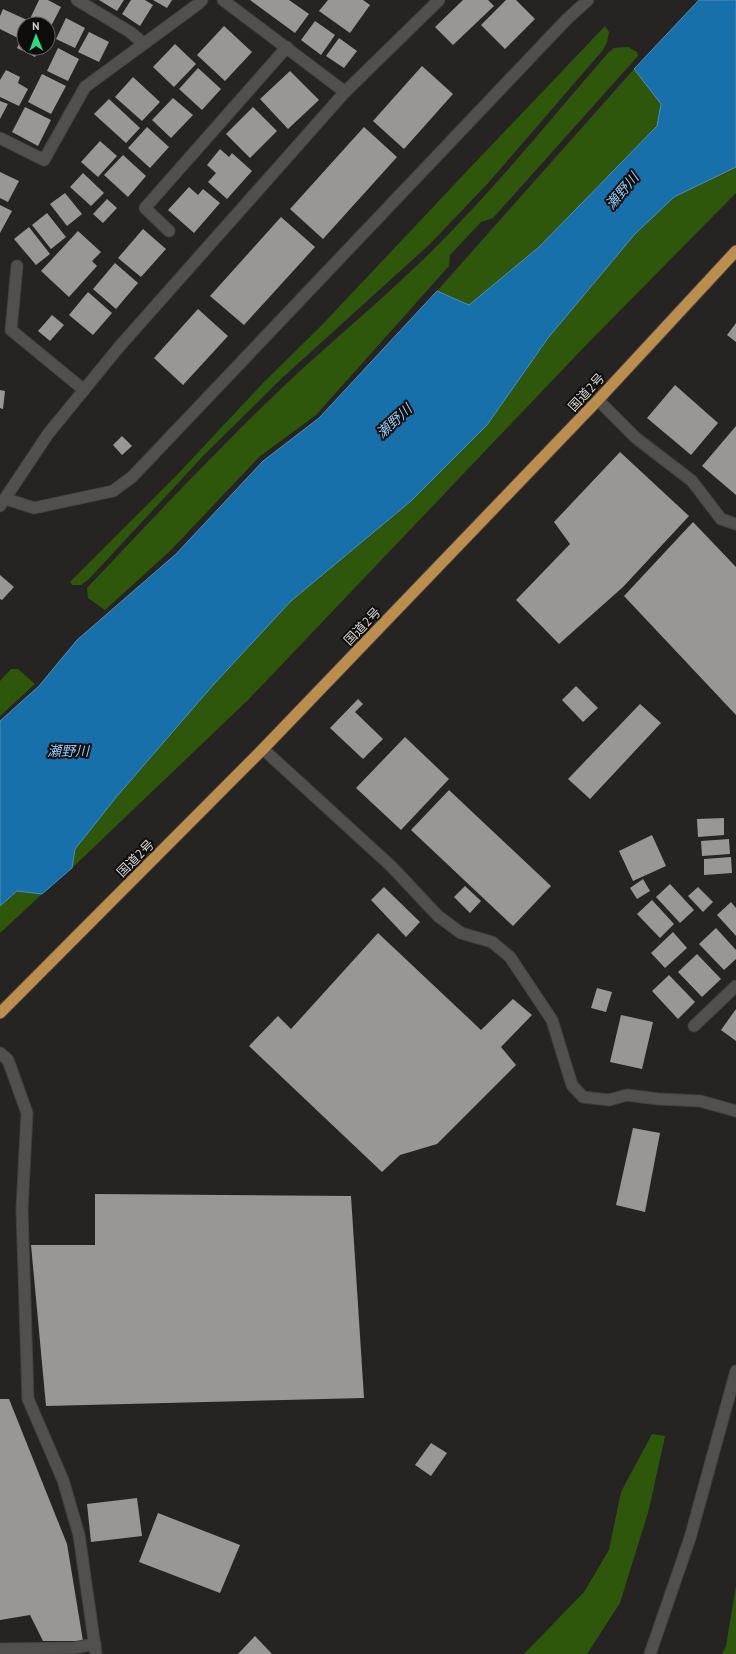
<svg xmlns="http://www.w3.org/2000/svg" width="736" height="1654" font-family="'PT Sans','Noto Sans JP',sans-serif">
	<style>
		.green { fill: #2f570c }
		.water { fill: #1770aa; stroke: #508eb6 }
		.building { fill: #989795 }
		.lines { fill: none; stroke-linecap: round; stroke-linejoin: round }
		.minor-casing { stroke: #41413f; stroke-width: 13 }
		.tertiary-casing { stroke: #41413f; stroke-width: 13 }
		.trunk-casing { stroke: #41413f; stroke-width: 13 }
		.minor { stroke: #51504e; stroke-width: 11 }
		.tertiary { stroke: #51504e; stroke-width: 11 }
		.trunk { stroke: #bc8e4d; stroke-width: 11 }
		.labels { text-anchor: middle; stroke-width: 4; stroke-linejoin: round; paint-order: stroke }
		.street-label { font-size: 13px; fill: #d4d4d2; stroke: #0e0d0c }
		.water-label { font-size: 14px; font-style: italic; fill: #90caf9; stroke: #0e0d0c }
	</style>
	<rect width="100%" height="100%" fill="#252422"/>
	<g class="green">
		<path d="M605,26l4,6 -2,10 -4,8 -114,132 -59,62 -148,134 -78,77 -115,124 -8,6h-9l-2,-3 106,-106 88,-94 58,-57 145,-154z"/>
		<path d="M628,47l9,5 1,4 -145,162 -12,4 -31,33 -1,11 -133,149 -57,42 -88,93 -66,60 -17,-12 -1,-10c65,-69 130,-138 199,-204 49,-46 102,-89 149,-136 61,-61 116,-129 172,-194l7,-6z"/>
		<path d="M634,69l27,35 -4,22 -118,121 -70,58 -32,-14z"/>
		<path d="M736,167v26l-149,151 -339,356 -176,168 3,-19 43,-54 96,-111 77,-83 120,-100 76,-76 61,-87 87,-104 39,-37z"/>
		<path d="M11,669h7l17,15 -35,32v-35z"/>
		<path d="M17,891l25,3 -42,39v-27z"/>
		<path d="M652,1434l13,2 -16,73 -29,94 -33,51h-63l60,-62 25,-42 12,-58z"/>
		<path d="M736,1586v68h-14l4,-8z"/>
	</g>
	<path class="water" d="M699,0h37v167l-62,30 -39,37 -87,104 -61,87 -76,76 -120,100 -77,83 -96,111 -43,54 -3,19 -30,26 -25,-3 -17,15v-185l39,-35 38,-46 99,-86 87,-93 56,-43 118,-127 32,14 70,-58 118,-121 4,-22 -27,-35z"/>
	<g class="building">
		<path d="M39,0h9l13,7 -13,25v-8h-13l-6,-3z"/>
		<path d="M99,0h25l-7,11z"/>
		<path d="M131,0h14l8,5 -13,21 -18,-12z"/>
		<path d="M153,0h19l-5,8z"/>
		<path d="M250,0h39l20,14 -14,19z"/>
		<path d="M328,0h35l7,5 -20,28 -31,-22z"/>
		<path d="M463,0h25l6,6 -41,39 -18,-18z"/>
		<path d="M506,0h10l19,19 -30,30 -24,-24z"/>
		<path d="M3,9l24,11 -9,18 -18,-9v-13z"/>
		<path d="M66,18l19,10 -10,20 -19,-9z"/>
		<path d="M315,21l20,14 -14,20 -20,-15z"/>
		<path d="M224,26l28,26 -27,29 -28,-26z"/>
		<path d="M89,32l20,10 -10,20 -21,-10z"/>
		<path d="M24,34v14h16l-5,9 -18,-9z"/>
		<path d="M339,38l18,13 -13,17 -18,-12z"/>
		<path d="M175,44l21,20 -22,23 -21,-20z"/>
		<path d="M58,48l21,11 -11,22 -21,-10z"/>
		<path d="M422,66l31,28 -49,55 -31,-28z"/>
		<path d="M198,68l23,21 -19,21 -23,-21z"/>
		<path d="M6,70l14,7 -2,6 10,6 -9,17 -19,-9v-17z"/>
		<path d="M290,71l29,29 -31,29 -28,-30z"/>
		<path d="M42,74l24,12 -15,28 -23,-12z"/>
		<path d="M133,77l27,25 -18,19 -27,-24z"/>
		<path d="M173,98l20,17 -22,23 -19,-18z"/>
		<path d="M109,99l31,29 -14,15 -32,-29z"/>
		<path d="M0,101l8,3 -8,15z"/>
		<path d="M25,107l26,13 -13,26 -26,-14z"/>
		<path d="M253,107l24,24 -27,27 -24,-24z"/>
		<path d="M147,127l22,20 -19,21 -22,-20z"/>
		<path d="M364,127l33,30 -74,82 -33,-30z"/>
		<path d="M100,141l17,15 -19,21 -17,-15z"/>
		<path d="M220,149l9,8 3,-4 20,18 -25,28 -19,-17 8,-9 -9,-8z"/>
		<path d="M123,155l23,21 -18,21 -24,-22z"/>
		<path d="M0,172l19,9 -11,21 -8,-4z"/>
		<path d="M83,173l21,20 -13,13 -21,-19z"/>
		<path d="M189,187l9,8 5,-6 17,14 -26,30 -26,-23z"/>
		<path d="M65,193l17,21 -15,12 -17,-22z"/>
		<path d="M107,199l10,9 -14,15 -10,-9z"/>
		<path d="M0,205l12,6 -12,22z"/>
		<path d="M47,213l19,24 -15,12 -19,-24z"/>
		<path d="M281,217l34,30 -71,78 -34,-29z"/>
		<path d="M29,227l21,27 -14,11 -22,-26z"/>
		<path d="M143,229l23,20 -25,28 -23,-19z"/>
		<path d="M78,231l23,21 -9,9 5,5 -28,31 -28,-26z"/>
		<path d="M115,263l23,20 -22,26 -23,-20z"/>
		<path d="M88,292l24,21 -19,22 -24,-20z"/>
		<path d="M198,309l30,27 -45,49 -29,-27z"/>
		<path d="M52,315l12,10 -14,16 -12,-10z"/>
		<path d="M736,323v19l-9,-7z"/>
		<path d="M675,385l43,38 -27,32 -44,-37z"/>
		<path d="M0,390l5,1 -2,18 -3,-1z"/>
		<path d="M736,426v69l-34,-29z"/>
		<path d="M122,436l10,10 -10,9 -9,-10z"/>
		<path d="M620,452l69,64 -66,71 -64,57 -43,-44 54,-56 -16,-22z"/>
		<path d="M693,522l43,45v148l-112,-119z"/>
		<path d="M0,575l14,12 -12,13 -2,-1z"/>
		<path d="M576,686l22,22 -15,14 -21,-22z"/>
		<path d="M358,699l5,5 -8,8 28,27 -20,20 -33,-31z"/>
		<path d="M640,704l21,19 -71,76 -22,-20z"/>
		<path d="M405,737l44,42 -48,51 -45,-42z"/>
		<path d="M449,790l102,96 -38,40 -102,-96z"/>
		<path d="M724,818v17l-26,2 -1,-18z"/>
		<path d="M652,835l14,31 -33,15 -14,-30z"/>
		<path d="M729,839l1,15 -28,2 -1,-15z"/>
		<path d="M731,857l1,16 -28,2v-16z"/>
		<path d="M643,879l7,12 -13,8 -7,-11z"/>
		<path d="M670,884l24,26 -14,13 -24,-26z"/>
		<path d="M465,886l16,15 -11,12 -16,-16z"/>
		<path d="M384,887l36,35 -14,15 -35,-37z"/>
		<path d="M698,887l15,15 -10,10 -15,-16z"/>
		<path d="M652,900l22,24 -14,14 -23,-24z"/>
		<path d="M731,902l5,6v28l-19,-21z"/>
		<path d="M716,928l20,22v9l-12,11 -25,-26z"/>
		<path d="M673,932l14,16 -22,20 -14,-15z"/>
		<path d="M378,933l103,97 32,-31 19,16 -31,32 15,18 -79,79 -37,11 -18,17 -133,-126 29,-30 13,13z"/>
		<path d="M697,954l24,25 -19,18 -24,-25z"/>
		<path d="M669,975l26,27 -17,17 -26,-28z"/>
		<path d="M597,988l15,4 -6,20 -15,-4z"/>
		<path d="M736,1009v32l-15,-11z"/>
		<path d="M621,1015l32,7 -11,47 -32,-7z"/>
		<path d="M633,1128l27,5 -15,79 -29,-7z"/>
		<path d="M95,1194l256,2 13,202 -318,8 -15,-161h64z"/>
		<path d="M0,1399h9l58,145 16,97h-40l-13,-26 -30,5z"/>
		<path d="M431,1443l16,10 -16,23 -16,-11z"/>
		<path d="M137,1498l5,38 -51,6 -4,-38z"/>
		<path d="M158,1513l82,32 -20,48 -81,-31z"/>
		<path d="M255,1636l17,18h-34z"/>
	</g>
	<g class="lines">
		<defs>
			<g id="minor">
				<path d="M77,0l53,32 14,12"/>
				<path d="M223,0l122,92"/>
				<path d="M0,138l44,22 41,-73 113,-83 4,-4"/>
				<path d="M169,231l-24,-23 142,-161"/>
				<path d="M17,266l-6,64 73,60"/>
				<path d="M598,400l38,38 56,43 29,38 15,5"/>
				<path d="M6,499l28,9 79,-17 19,-14 435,-458 21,-19"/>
				<path d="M0,506l48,-72 71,-87 226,-255 94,-92"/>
				<path d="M263,749l129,118 46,49 23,17 31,9 18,15 42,63 20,65 11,12 26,3 18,-5 31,4 42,2 36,10"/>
				<path d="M694,1026l42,-40"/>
				<path d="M0,1053l8,7 19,53 -5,96 6,190 35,81 16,55 17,119"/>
				<path d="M0,1649l74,-1 21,-4"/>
			</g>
			<path id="tertiary" d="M650,1654l40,-116 46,-167"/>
			<path id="trunk" d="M0,1013l263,-264 335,-349 138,-149"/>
		</defs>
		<use href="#minor" class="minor-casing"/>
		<use href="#tertiary" class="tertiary-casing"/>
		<use href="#trunk" class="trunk-casing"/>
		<use href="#minor" class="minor"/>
		<use href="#tertiary" class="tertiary"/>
		<use href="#trunk" class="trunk"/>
	</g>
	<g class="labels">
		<g class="street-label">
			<text transform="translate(586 392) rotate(-47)" y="5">国道2号</text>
			<text transform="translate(362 626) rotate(-46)" y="5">国道2号</text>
			<text transform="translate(135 858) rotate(-45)" y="5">国道2号</text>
		</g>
		<g class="water-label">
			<text transform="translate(622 191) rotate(-50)" y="5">瀬野川</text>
			<text transform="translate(394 421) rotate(-43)" y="5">瀬野川</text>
			<text x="68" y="756">瀬野川</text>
		</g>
	</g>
	<g transform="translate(36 36) rotate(359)"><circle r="19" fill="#0e0d0c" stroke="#5d5d5b"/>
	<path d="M0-3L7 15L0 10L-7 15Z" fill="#2fd883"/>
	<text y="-6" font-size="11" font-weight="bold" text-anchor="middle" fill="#d4d4d2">N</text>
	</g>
</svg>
